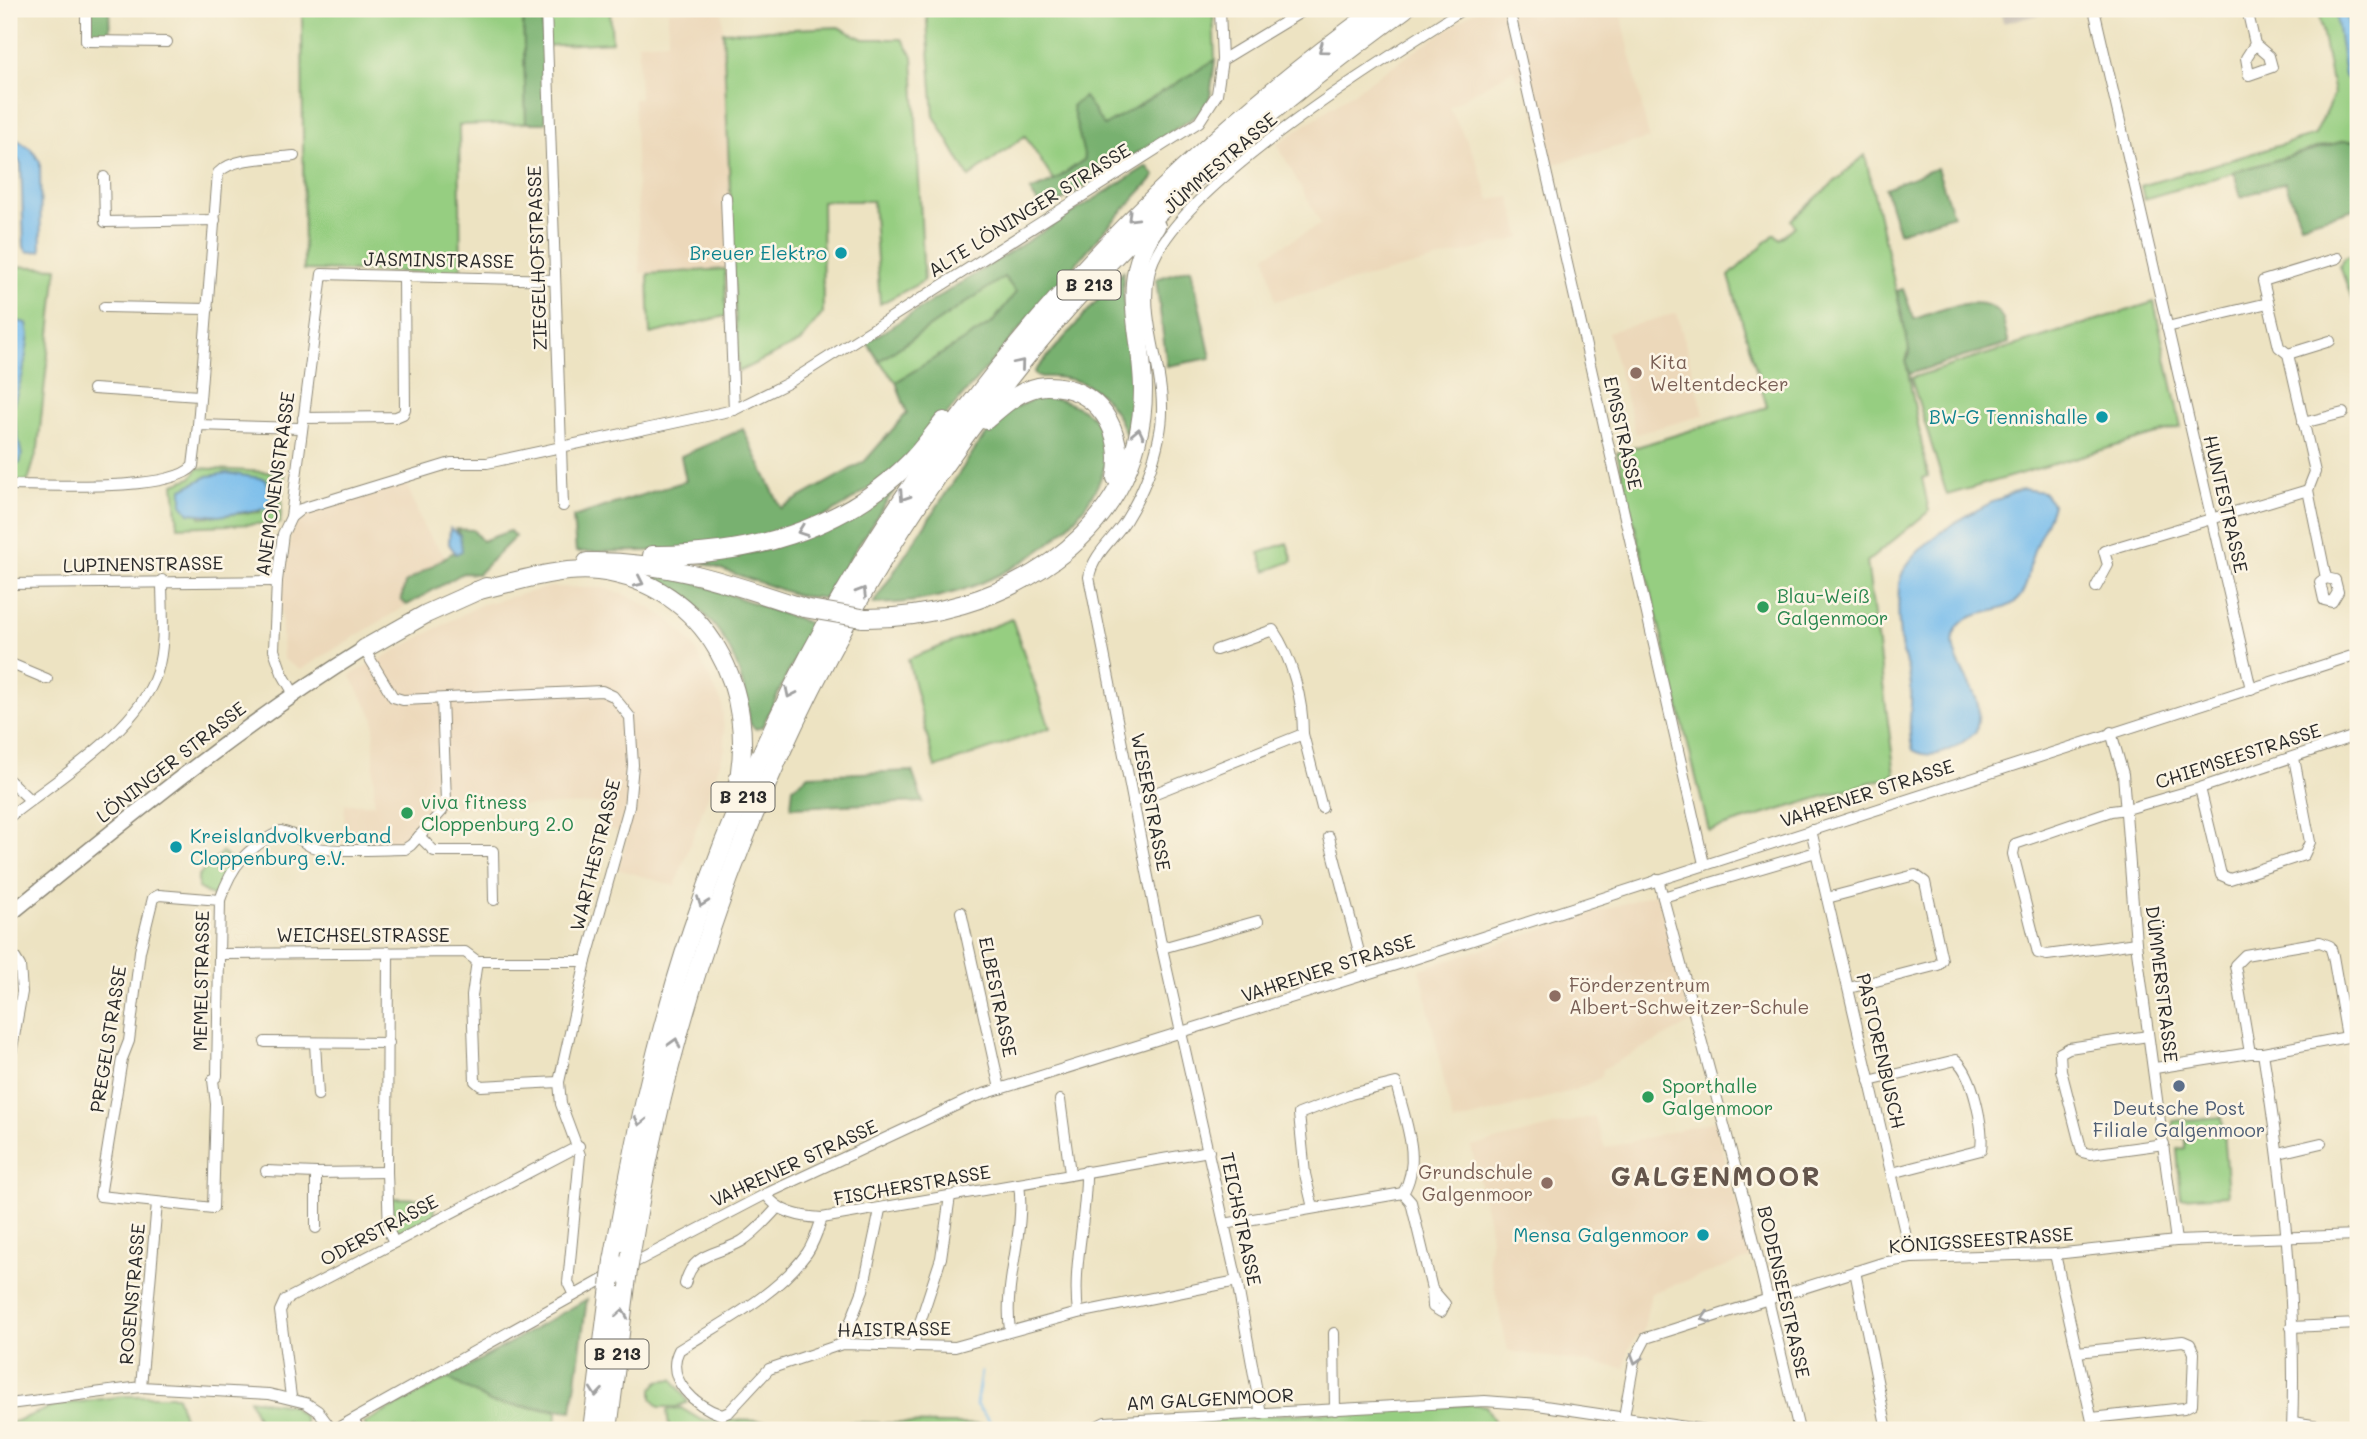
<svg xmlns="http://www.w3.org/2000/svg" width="2367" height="1439" font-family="Mali,sans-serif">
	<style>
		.built { fill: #ecd8ba }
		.industrial { fill: #cbc3b8 }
		.green { fill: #96ce81; stroke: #607c56; stroke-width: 2; fill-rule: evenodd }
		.forest { fill: #78b16f; stroke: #526e4d; stroke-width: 2 }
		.water { fill: #75bbec; stroke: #50738c; stroke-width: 2 }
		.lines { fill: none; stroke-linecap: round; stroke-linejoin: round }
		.stream { stroke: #75bbec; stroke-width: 2.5 }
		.street-casing { stroke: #8c8776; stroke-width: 12 }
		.secondary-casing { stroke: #8c8776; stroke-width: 17 }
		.highway-casing { stroke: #8c8776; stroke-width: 20 }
		.street { stroke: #fff; stroke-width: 10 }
		.secondary { stroke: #fff; stroke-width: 14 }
		.highway { stroke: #fff; stroke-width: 18 }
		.highway-bridge-casing { stroke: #8c8776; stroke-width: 20; stroke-linecap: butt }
		.highway-bridge { stroke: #fff; stroke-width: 18 }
		.oneway { stroke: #a0a0a0 }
		.culture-dot { fill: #0f9aa8; stroke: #fcf5e5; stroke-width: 2.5 }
		.education-dot { fill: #8d6e63; stroke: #fcf5e5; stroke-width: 2.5 }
		.leisure-dot { fill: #2e9e5b; stroke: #fcf5e5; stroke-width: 2.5 }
		.service-dot { fill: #5c6f8a; stroke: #fcf5e5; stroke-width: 2.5 }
		.labels { text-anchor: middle; stroke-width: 5; stroke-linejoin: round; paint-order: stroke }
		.shield { fill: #fcf5e5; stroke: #6a6863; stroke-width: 2 }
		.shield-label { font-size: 18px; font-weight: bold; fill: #2b2b2b }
		.street-label { font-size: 19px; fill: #2b2b2b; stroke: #fcf5e5 }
		.culture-label { font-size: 19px; fill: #0d838f; stroke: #fcf5e5; text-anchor: end }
		.education-label { font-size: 19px; fill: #785e54; stroke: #fcf5e5; text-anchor: start }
		.leisure-label { font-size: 19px; fill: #27864d; stroke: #fcf5e5; text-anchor: start }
		.service-label { font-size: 19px; fill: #4e5e75; stroke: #fcf5e5 }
		.district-label { font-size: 26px; font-weight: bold; letter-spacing: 2px; fill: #65564c; stroke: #fcf5e5 }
	</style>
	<rect width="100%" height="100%" fill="#fcf5e5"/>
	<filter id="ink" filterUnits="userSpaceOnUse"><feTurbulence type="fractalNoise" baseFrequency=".0143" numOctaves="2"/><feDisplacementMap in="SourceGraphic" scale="14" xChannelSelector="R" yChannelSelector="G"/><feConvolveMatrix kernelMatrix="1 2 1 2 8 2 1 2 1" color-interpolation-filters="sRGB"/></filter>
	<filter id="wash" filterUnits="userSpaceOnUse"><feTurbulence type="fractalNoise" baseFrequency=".00686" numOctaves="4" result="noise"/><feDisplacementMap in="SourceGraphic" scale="28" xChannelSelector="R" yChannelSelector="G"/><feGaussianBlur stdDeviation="1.57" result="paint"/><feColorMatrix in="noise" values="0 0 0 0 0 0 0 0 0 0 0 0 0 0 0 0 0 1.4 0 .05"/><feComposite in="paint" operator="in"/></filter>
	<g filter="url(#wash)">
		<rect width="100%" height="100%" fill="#ede3c2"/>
		<g class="built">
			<path d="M722,9l12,259 -94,5 -6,-174 6,-1 -2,-55 30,-2v-30z"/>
			<path d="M1477,9h170l-25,8 27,121 -102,28 -19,-88 -9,2 -5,-11 -65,38 26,50 15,43 20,-3 11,41 -246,63 -9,-46 55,-31 -44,-80z"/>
			<path d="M1677,313l27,102 -68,19 -28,-102z"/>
			<path d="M405,480l19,48 21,29 -40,26 -4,17 6,5 -107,65 -17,-11 -2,-52 10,-72 7,-17z"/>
			<path d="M549,587l55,1 32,11 34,21 23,25 29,58 3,46 -50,137 -57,-17 10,-35 -30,-8 2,-22 -158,4 -36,36 -63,-5 2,-35h29v-86l-24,-43 130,-70z"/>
			<path d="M1657,893l34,130 -88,46 -3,9 -25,12 -122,33 -33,-154z"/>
			<path d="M1594,1116l11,32 110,-27 36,137 -100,35 -8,39 -8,6 -7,12 -3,18 -117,-17 -20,-94 3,-18 -3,-21 -17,-71z"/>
		</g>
		<path class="industrial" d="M2000,9h67l-64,14z"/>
		<g class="green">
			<path d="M302,9h221l3,114 -67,2 2,148 -157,-3z"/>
			<path d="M542,9h68l2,33 -69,4z"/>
			<path d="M926,9h287l2,51 -111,67 -19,32 -31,22 -29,-45 -56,41 -35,-61z"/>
			<path d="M2318,9h40v132l-32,4 -182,54 -3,-13 174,-51 19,-41z"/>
			<path d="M838,27l25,12h39l11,17 11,225 -44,23 -7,-103h-51l1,112 -23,29 -62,30 -15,-340z"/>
			<path d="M1865,155l44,193 -3,14 22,114 -6,2 7,33 -62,51 28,213 -186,56 -92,-378 150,-46 -38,-131 46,-42 5,5 15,-13 -4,-6z"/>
			<path d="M2358,253v64l-18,-51 4,-8z"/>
			<path d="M9,266l48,2 -19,180 -10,33h-19z"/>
			<path d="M725,269l1,47 -76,18 -2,-60z"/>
			<path d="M1004,277l13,15 -25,31 -96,59 -17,-21z"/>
			<path d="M2154,302l27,125 -234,68 -36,-117z"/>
			<path d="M198,468l86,5 -4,50 -102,4 -4,-43 17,-6zM208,476l52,36 -60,5 -4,-34z"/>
			<path d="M1287,543l6,18 -27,10 -7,-18z"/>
			<path d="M1012,619l38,109 -115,40 -27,-109z"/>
			<path d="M222,852l12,11 -18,35 -18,-10v-12z"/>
			<path d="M2222,1117l6,78 -47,3 -4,-49 8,-1v-10h-10l-2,-17z"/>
			<path d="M391,1198l43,1 1,17 -38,16 -5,-8z"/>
			<path d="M448,1378l44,25 65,8 -1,19h-189l-3,-7z"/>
			<path d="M673,1379l15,23 -12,5h-17l-7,-9v-9l7,-8z"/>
			<path d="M125,1396h52l11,34h-179v-6l48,-19z"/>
			<path d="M249,1399l41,6 14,12 2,13h-44z"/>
			<path d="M1475,1404l11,2 13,24h-405l15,-6z"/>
			<path d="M681,1408l20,12 363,6 1,4h-392l-4,-3 -2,-17z"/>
		</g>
		<g class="forest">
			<path d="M88,9h21l1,28h-21z"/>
			<path d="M523,9h19l4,114h-20z"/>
			<path d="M1215,60l-5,37 -11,17 -155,98 -14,-21 24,-10 31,-22 -13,-53 12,-9 20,29z"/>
			<path d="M2344,141h14v67l-57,16 -16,-42 -44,15 -7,-25z"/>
			<path d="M1147,166l8,10 -52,56 -193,225c-42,34 -94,72 -148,84 -60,13 -125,9 -186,11l-3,-35 113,-36 -5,-25 62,-27 38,79 84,-47 42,-48 -11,-31 96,-59 24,-31 -12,-15 -125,84 -12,-19z"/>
			<path d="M1937,168l16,47 -54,17 -14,-44z"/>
			<path d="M1191,268l20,90 -44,8 -11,-87z"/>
			<path d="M1123,271c-2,59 19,104 3,164 -16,-43 -41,-60 -88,-58l-4,-5z"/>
			<path d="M1903,289l11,30c23,-7 70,-30 87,-3 4,7 5,19 8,27l-100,31 -3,-12 4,-8 -13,-63z"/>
			<path d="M1041,396c108,17 64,106 2,152 -50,37 -108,56 -170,56l106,-161 29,-32z"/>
			<path d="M889,489h6l-71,109 -25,-2 -96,-33 67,-14z"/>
			<path d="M456,529l17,1 9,11 28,-10 5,6 -37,37 -15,-1 -56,32 -6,-5 4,-17 47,-30 4,1 4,-19z"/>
			<path d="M651,573l27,3 134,48 -50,103 -6,2 -6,-5c-8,-69 -33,-116 -100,-145z"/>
			<path d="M912,771l11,31 -132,5 2,-20 16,-12z"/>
			<path d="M587,1299l-15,112 -80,-8 -44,-25z"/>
		</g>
		<g class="water">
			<path d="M2335,9h10l13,56v26l-13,-15z"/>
			<path d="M9,134l23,16 8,12 1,89 -14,1 -3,-5 -3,-83 -12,-16z"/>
			<path d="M17,321l10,2 2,12 -6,39 -11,35 10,47 -2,7 -11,3v-136z"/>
			<path d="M227,473l38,6 6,18 -1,11 -51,8 -30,-3 -7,-9v-15l26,-13z"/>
			<path d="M2023,489l20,3 10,12c-4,18 -15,32 -20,50 -5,14 -4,33 -15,45 -15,17 -52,10 -62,31 -12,23 18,53 22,75 2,8 -1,19 -2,27 -18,15 -41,31 -63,18 -7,-22 0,-42 -2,-64 -1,-14 -8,-28 -10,-42 -3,-19 -3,-41 -2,-59 4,-40 90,-84 124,-96z"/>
			<path d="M450,528l10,7 2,16 -6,3 -7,-10z"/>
		</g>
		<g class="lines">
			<path class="stream" d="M981,1372l-5,33 13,15 1,6 10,4"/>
		</g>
	</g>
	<g filter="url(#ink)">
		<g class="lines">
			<defs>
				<g id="street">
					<path d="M86,9v32l81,1"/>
					<path d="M546,9l17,497"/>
					<path d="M1220,9l2,51"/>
					<path d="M1509,9l195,855"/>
					<path d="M2094,9l157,680"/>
					<path d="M2247,9l8,35 14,12 3,11 -23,8 -3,-17 9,-14"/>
					<path d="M104,177l1,45 110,-2"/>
					<path d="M726,197l8,213"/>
					<path d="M104,307l104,2"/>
					<path d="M2167,327l101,-24"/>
					<path d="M2288,354l42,-13"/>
					<path d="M93,389l106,7"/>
					<path d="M303,418l93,-1 7,-3 2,-5 -1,-132"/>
					<path d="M2303,423l40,-10"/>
					<path d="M198,425l20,-252c16,-17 54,-14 76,-17"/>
					<path d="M9,485c36,0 163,7 184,-19l5,-41 102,3"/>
					<path d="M291,517l10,-8 150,-46h36l247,-53 54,-27 411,-261 18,-28 5,-34 84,-51"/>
					<path d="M2326,578l9,2 3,12 -6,10 -8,-2 -4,-18 6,-4 -18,-88 7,-18 -27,-118 -9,-7 -16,-66 75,-23"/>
					<path d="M9,584l268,-3"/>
					<path d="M2096,587l12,-22 -4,-14 204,-61"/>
					<path d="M364,649l29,48 10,3 199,-9 11,5 17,21 3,48 -4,42 -43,154 -27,121 2,22 19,51 -12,128 6,12"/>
					<path d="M1216,650l57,-20c19,28 30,70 30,104"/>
					<path d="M9,663l38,16"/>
					<path d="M294,694l-12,-21 -8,-23 3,-69 6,-47 8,-17 31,-243 232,6"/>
					<path d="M2111,732l12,42 13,169 40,298"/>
					<path d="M9,780l21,20"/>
					<path d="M2200,788l21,87 9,4 74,-24 6,-13 -16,-84"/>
					<path d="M1133,802l170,-68 19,74"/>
					<path d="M9,817c46,-37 130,-87 148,-145 9,-29 5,-62 5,-92"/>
					<path d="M1811,830l100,428"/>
					<path d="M419,836l15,15h59l1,49"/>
					<path d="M1329,837l36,138"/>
					<path d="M1658,879l87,324 54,227"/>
					<path d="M1663,897l153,-45"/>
					<path d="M1827,898l88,-23 10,7 17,78 -4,5 -89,23"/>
					<path d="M220,900l-61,-5 -6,3 -13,53 -11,90 -7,18 -22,137 113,12 3,-104 -3,-24 4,-4 3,-176c12,-36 27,-52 61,-69 17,4 16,8 29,15 14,7 76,3 95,3l6,-4 31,-34 4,-10 -4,-102"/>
					<path d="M961,912l39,177"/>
					<path d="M2136,943l-89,12 -9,-2 -25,-99 2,-10 96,-33 16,-2 73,-21 158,-53"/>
					<path d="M9,948l11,18 2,26 -13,73"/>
					<path d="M1162,948l96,-27"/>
					<path d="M388,952l-1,220 2,60 5,10"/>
					<path d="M220,954l245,-2 12,9h109"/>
					<path d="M477,961l-5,35 3,85 6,5 78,-4"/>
					<path d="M2148,1036l-79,12 -9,5 1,17 21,82 8,2 74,-10"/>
					<path d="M265,1042l124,1"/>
					<path d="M315,1043l3,52"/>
					<path d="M2250,1053l-15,-88 10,-10 75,-13 10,4 3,10 14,81"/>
					<path d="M2263,1053c20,125 34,251 29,377"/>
					<path d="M2155,1068l95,-15h13l95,-18"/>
					<path d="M1869,1081l87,-21c17,14 28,67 25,90l-89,23"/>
					<path d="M1060,1100l10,73"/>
					<path d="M2279,1153l42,-10"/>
					<path d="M266,1171l50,2"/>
					<path d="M766,1194c12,19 35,23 56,24l387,-67"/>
					<path d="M1313,1208l-8,-34 -6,-60 52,-20 45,-11c8,36 27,77 7,110"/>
					<path d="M822,1218c-4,12 -8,25 -15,35 -31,43 -84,69 -128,97 -15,30 17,56 43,65l7,-3 40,-43 73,-25 113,3 123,-34 159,-32"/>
					<path d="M1224,1224l179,-31 8,9 21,87 1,18 8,5 4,-8 -13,-15"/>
					<path d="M316,1228v-55l71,-1"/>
					<path d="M2055,1254l39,176"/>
					<path d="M628,1266l138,-72 208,-97 431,-135 953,-308"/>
					<path d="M1855,1271l32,159"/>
					<path d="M685,1284c8,-33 31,-28 57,-43 14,-9 25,-22 36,-34"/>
					<path d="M1078,1313c-6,-49 9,-94 8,-142"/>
					<path d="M2291,1327l67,-3"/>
					<path d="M1010,1330c-7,-49 16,-96 9,-146"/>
					<path d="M1334,1333l1,77"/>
					<path d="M842,1344l21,-54 17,-80"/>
					<path d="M912,1347l29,-89 9,-62"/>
					<path d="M2077,1352l106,-11 7,3 4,9 -2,51 -8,4 -92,10"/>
					<path d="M141,1387l16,-184"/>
					<path d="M291,1397l-11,-86 5,-11 294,-154"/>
					<path d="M9,1404l132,-17 128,7 37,9 12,8 14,19"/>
					<path d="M1261,1414l-24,-133 -75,-333 -73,-371c4,-23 25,-38 37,-57 16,-26 27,-53 33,-83 13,-55 -20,-108 -10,-162 14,-82 242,-219 314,-266"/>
					<path d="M1624,1417l10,-56 12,-23 236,-75 29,-5 144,-4 121,-13 182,-6"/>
					<path d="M353,1420l7,10"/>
					<path d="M2293,1422l53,8"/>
					<path d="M334,1430l277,-155"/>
					<path d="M1089,1430l16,-8 380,-21 53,4 168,25"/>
				</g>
				<path id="secondary" d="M9,915c115,-93 229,-188 355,-266"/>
				<g id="highway">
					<path d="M986,420c16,-14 36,-33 60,-34 52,-1 80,46 70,92"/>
					<path d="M652,555c94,1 190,-24 258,-93 13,-13 23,-28 34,-41"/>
					<path d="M587,562c77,-2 145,22 217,46"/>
					<path d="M476,591c39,-9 82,-24 122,-20 109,13 163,122 138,221"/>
					<path d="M862,618c133,2 281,-78 281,-228 0,-60 -26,-109 13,-164"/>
					<path d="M364,649l62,-35 60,-27"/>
					<path d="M631,1253c55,-344 197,-667 425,-932 102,-119 223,-220 349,-312"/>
					<path d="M613,1261c20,-112 43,-224 79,-331 126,-377 366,-689 686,-921"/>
					<path d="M592,1430l18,-144"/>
					<path d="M608,1430l19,-153"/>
				</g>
			</defs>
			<use href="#street" class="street-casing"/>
			<use href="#secondary" class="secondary-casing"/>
			<use href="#highway" class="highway-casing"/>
			<use href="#street" class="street"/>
			<use href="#secondary" class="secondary"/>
			<use href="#highway" class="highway"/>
			<defs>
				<g id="highway-bridge">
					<path d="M804,608l58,10"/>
					<path d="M627,1277l4,-24"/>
					<path d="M610,1286l3,-25"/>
				</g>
			</defs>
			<use href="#highway-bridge" class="highway-bridge-casing"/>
			<use href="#highway-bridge" class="highway-bridge"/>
		</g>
		<defs><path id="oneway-chevron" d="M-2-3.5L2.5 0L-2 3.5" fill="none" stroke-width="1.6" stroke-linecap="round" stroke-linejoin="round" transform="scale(1.75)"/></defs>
		<g class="oneway">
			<use href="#oneway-chevron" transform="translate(1323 49) rotate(144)"/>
			<use href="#oneway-chevron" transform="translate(1132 217) rotate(135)"/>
			<use href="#oneway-chevron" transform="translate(1020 364) rotate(-50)"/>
			<use href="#oneway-chevron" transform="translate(1138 433) rotate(-78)"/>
			<use href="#oneway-chevron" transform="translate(904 496) rotate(123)"/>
			<use href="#oneway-chevron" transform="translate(802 531) rotate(160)"/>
			<use href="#oneway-chevron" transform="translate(639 582) rotate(25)"/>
			<use href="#oneway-chevron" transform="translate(862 592) rotate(-59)"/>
			<use href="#oneway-chevron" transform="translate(790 693) rotate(116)"/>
			<use href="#oneway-chevron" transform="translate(702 902) rotate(110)"/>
			<use href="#oneway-chevron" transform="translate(675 1043) rotate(-74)"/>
			<use href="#oneway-chevron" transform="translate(640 1121) rotate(103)"/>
			<use href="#oneway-chevron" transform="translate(622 1314) rotate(-82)"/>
			<use href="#oneway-chevron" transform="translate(1706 1318) rotate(163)"/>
			<use href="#oneway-chevron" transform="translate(1636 1359) rotate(107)"/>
			<use href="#oneway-chevron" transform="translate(596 1392) rotate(96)"/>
		</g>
	</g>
	<g class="culture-dot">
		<circle cx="841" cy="253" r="7"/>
		<circle cx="2102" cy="417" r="7"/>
		<circle cx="176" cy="847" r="7"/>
		<circle cx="1703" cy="1235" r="7"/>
	</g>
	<g class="education-dot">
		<circle cx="1636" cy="373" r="7"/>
		<circle cx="1555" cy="996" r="7"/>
		<circle cx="1547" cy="1183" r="7"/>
	</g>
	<g class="leisure-dot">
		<circle cx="1763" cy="607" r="7"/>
		<circle cx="407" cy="813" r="7"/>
		<circle cx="1648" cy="1097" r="7"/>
	</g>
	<circle class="service-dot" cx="2179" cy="1086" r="7"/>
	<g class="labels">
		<g class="shield">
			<rect x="1057.5" y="270.5" width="63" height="29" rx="5"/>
			<rect x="711.5" y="782.5" width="63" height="29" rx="5"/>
			<rect x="585.5" y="1339.5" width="63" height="29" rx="5"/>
		</g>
		<g class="shield-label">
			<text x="1089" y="291">B 213</text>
			<text x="743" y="803">B 213</text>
			<text x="617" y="1360">B 213</text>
		</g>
		<g class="street-label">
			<text transform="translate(1220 163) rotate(-41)" y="7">JÜMMESTRASSE</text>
			<text transform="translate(1029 210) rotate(-32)" y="7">ALTE LÖNINGER STRASSE</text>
			<text transform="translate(537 258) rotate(-92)" y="7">ZIEGELHOFSTRASSE</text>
			<text transform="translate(439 260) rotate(1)" y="7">JASMINSTRASSE</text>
			<text transform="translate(1623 433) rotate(77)" y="7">EMSSTRASSE</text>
			<text transform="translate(275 484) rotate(-82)" y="7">ANEMONENSTRASSE</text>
			<text transform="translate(2226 504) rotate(77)" y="7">HUNTESTRASSE</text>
			<text transform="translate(143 564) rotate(-1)" y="7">LUPINENSTRASSE</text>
			<text transform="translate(2238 756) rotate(-18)" y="7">CHIEMSEESTRASSE</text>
			<text transform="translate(171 762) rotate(-38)" y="7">LÖNINGER STRASSE</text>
			<text transform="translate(1867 793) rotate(-18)" y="7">VAHRENER STRASSE</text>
			<text transform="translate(1151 802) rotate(79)" y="7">WESERSTRASSE</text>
			<text transform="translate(595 855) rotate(-76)" y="7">WARTHESTRASSE</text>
			<text x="363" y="942">WEICHSELSTRASSE</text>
			<text transform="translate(1328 968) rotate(-18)" y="7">VAHRENER STRASSE</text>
			<text transform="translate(201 981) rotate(-89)" y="7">MEMELSTRASSE</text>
			<text transform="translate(2162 984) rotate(83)" y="7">DÜMMERSTRASSE</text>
			<text transform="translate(998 997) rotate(78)" y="7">ELBESTRASSE</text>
			<text transform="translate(108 1039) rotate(-81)" y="7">PREGELSTRASSE</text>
			<text transform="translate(1881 1051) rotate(77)" y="7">PASTORENBUSCH</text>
			<text transform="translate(794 1163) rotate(-25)" y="7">VAHRENER STRASSE</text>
			<text transform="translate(912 1185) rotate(-10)" y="7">FISCHERSTRASSE</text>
			<text transform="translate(1241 1219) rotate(78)" y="7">TEICHSTRASSE</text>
			<text transform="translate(379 1230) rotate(-28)" y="7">ODERSTRASSE</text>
			<text transform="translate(1981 1240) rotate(-4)" y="7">KÖNIGSSEESTRASSE</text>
			<text transform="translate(1784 1292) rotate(77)" y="7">BODENSEESTRASSE</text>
			<text transform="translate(132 1294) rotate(-85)" y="7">ROSENSTRASSE</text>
			<text transform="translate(894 1329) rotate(-1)" y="7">HAISTRASSE</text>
			<text transform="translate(1210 1399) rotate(-3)" y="7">AM GALGENMOOR</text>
		</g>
		<g class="culture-label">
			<text x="827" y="260">Breuer Elektro</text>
			<text x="2088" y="424">BW-G Tennishalle</text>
			<text x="190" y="843" text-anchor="start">Kreislandvolkverband<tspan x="190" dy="22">Cloppenburg e.V.</tspan></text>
			<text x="1689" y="1242">Mensa Galgenmoor</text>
		</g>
		<g class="education-label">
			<text x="1650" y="369">Kita<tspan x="1650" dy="22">Weltentdecker</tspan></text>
			<text x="1569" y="992">Förderzentrum<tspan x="1569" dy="22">Albert-Schweitzer-Schule</tspan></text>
			<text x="1533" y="1179" text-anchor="end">Grundschule<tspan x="1533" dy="22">Galgenmoor</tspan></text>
		</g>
		<g class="leisure-label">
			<text x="1777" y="603">Blau-Weiß<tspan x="1777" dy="22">Galgenmoor</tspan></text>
			<text x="421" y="809">viva fitness<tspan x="421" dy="22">Cloppenburg 2.0</tspan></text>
			<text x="1662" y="1093">Sporthalle<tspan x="1662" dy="22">Galgenmoor</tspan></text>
		</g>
		<g class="service-label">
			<text x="2179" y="1115">Deutsche Post<tspan x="2179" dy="22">Filiale Galgenmoor</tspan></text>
		</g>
		<g class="district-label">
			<text x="1716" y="1186">GALGENMOOR</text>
		</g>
	</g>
	<rect width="2367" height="1439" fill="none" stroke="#fcf5e5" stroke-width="35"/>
</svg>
